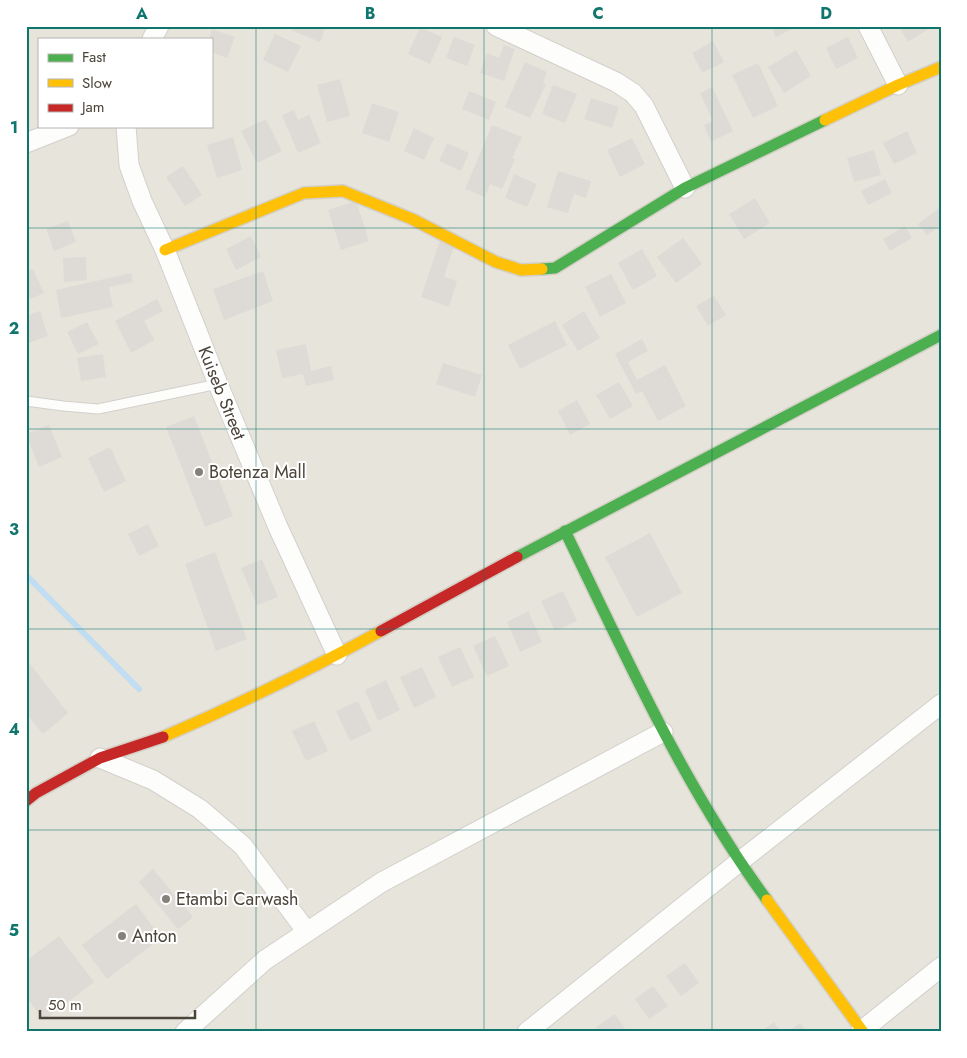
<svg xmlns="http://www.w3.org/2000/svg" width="967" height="1058" font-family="Jost,sans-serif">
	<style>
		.residential { fill: #e7e4dc; fill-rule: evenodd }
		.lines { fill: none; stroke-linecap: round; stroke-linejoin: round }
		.stream { stroke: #c0ddf1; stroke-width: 6 }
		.building { fill: #dedbd6 }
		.lane-casing { stroke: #d2d0cb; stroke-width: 11 }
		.street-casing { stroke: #d2d0cb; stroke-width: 21 }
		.fast-casing { stroke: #d3cfc5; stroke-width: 14 }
		.slow-casing { stroke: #d3cfc5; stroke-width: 14 }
		.jam-casing { stroke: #d3cfc5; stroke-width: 14 }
		.lane { stroke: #fdfdfc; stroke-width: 9 }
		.street { stroke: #fdfdfc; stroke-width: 19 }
		.fast { stroke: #4caf50; stroke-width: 11 }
		.slow { stroke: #ffc107; stroke-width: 11 }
		.jam { stroke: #c62828; stroke-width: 11 }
		.grid { fill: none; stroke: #0f766e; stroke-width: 1; stroke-opacity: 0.55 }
		.poi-dot { fill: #868178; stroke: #fff; stroke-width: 2 }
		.labels { text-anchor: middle; stroke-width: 4; stroke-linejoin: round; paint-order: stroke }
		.street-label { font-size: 18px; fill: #4b4439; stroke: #fff }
		.poi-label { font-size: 18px; fill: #4b4439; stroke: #fff; text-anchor: start }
		.neatline { fill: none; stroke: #0f766e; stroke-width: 2 }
		.grid-label { font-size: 16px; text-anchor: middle; font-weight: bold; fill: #0f766e }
	</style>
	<rect width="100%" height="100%" fill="#f4f2ee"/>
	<path class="residential" d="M26,26h915v1006h-915zM39,39h172v87h-172z"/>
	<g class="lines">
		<path class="stream" d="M26,575l113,114"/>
	</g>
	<g class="building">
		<path d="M293,26h33l-6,16 -29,-12z"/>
		<path d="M771,26h27l-22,11z"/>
		<path d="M898,26h35l-25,16z"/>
		<path d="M420,27l22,10 -12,27 -22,-10z"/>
		<path d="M212,29l23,8 -8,21 -16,-6v-13h-2z"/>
		<path d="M275,34l26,12 -13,26 -25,-12z"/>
		<path d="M454,37l21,8 -8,21 -21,-8z"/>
		<path d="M848,37l10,21 -22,11 -10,-21z"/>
		<path d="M713,41l11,21 -22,11 -10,-20z"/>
		<path d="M504,45l11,4 -11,32 -24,-8 7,-20 12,5z"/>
		<path d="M796,50l15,26 -27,17 -16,-26z"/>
		<path d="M525,62l22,10 -4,11 3,1 -16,34 -25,-11z"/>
		<path d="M758,63l20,43 -25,12 -21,-43z"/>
		<path d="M340,79l10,37 -23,6 -10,-37z"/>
		<path d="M553,85l24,9 -12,29 -23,-9z"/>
		<path d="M712,87l21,44 -22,11 -7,-17 9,-4 -13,-28z"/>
		<path d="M469,91l27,11 -7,18 -27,-11z"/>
		<path d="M591,98l28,9 -7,21 -28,-9z"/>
		<path d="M372,103l27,9 -10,30 -27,-9z"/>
		<path d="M294,110l4,10 11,-5 12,28 -23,10 -16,-38z"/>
		<path d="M266,119l16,32 -25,12 -16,-32z"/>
		<path d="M492,125l30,12 -10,21 3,1 -13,30 -12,-5 -5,13 -20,-8z"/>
		<path d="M414,128l20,10 -10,22 -20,-9z"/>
		<path d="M907,131l10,22 -23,11 -11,-21z"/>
		<path d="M233,137l9,33 -25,8 -10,-33z"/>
		<path d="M632,138l13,26 -25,13 -13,-27z"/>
		<path d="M447,143l22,10 -8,18 -22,-10z"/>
		<path d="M874,150l7,25 -27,7 -7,-24z"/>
		<path d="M183,166l19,29 -17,11 -19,-29z"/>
		<path d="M558,171l33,10 -5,17 -12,-4 -6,19 -21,-6z"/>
		<path d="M514,174l23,10 -10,23 -22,-9z"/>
		<path d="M885,179l7,14 -24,12 -7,-14z"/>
		<path d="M755,198l15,25 -26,16 -15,-25z"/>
		<path d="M356,201l13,40 -28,9 -13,-40z"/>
		<path d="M939,208l2,2v15l-14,10 -9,-11z"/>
		<path d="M68,221l8,21 -22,9 -8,-22z"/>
		<path d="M905,226l7,12 -22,13 -7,-12z"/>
		<path d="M251,236l10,21 -25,13 -10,-21z"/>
		<path d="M441,238l14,5 -11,34 13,4 -8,26 -28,-10z"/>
		<path d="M683,238l19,26 -26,19 -19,-26z"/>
		<path d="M642,249l15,27 -24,14 -15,-27z"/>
		<path d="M86,257l1,23 -23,2 -1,-24z"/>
		<path d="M33,269l11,24 -18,8v-29z"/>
		<path d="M263,271l10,30 -49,19 -11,-31z"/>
		<path d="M131,273l2,9 -24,5 4,20 -52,11 -5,-28z"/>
		<path d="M611,274l15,29 -26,14 -15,-30z"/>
		<path d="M714,296l12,19 -18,11 -12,-20z"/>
		<path d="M157,299l6,12 -19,10 10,19 -23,13 -16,-32z"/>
		<path d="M40,311l8,25 -22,8v-28z"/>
		<path d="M584,311l16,27 -22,13 -16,-26z"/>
		<path d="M555,321l12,24 -47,24 -12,-24z"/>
		<path d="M87,322l12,22 -21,10 -11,-22z"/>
		<path d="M642,339l6,12 -20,11 9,18 28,-15 21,41 -28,15 -16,-30 -6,3 -21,-40z"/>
		<path d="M306,344l5,27 20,-5 3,14 -28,6 -3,-12 -21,4 -6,-28z"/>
		<path d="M103,354l3,23 -25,4 -4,-23z"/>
		<path d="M443,363l39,12 -7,22 -39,-13z"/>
		<path d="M619,382l14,24 -23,13 -14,-24z"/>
		<path d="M577,400l13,24 -20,11 -12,-24z"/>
		<path d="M194,416l39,100 -28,11 -39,-100z"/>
		<path d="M49,425l13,32 -23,10 -13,-33z"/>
		<path d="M110,447l16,34 -22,11 -16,-34z"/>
		<path d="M148,524l11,22 -20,10 -11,-22z"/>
		<path d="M650,533l32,60 -45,24 -32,-60z"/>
		<path d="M215,552l32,87 -31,12 -31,-87z"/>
		<path d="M262,559l16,38 -21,8 -16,-37z"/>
		<path d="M563,591l14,30 -22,10 -14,-30z"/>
		<path d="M528,611l14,31 -22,10 -13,-30z"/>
		<path d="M495,636l14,30 -22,10 -14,-30z"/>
		<path d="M460,647l14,30 -22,10 -14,-30z"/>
		<path d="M26,659l42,54 -25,21 -17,-21z"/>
		<path d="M422,667l14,30 -22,11 -14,-31z"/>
		<path d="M386,680l14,30 -22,11 -13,-31z"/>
		<path d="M358,701l14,30 -22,10 -14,-30z"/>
		<path d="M314,721l14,30 -22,10 -14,-30z"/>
		<path d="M153,869l40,48 -15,12 -39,-47z"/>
		<path d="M136,904l25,34 -54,41 -25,-34z"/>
		<path d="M59,936l35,46 -50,38 -18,-23v-36z"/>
		<path d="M685,963l14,20 -18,13 -15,-20z"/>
		<path d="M653,986l15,20 -19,13 -14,-20z"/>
		<path d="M615,1014l12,18h-27l-4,-5z"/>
		<path d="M774,1022l7,10h-21z"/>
		<path d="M800,1023l7,9h-20z"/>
	</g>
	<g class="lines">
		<defs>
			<path id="lane" d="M26,401l37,5 35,3 120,-25"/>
			<g id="street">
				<path d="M496,26l120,56 17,11 11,13 41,82"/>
				<path d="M868,26l30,59"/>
				<path d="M152,39l7,-13"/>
				<path d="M126,126l3,39 13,36 23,49 53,134 60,143 59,128"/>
				<path d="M26,143l43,-17"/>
				<path d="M100,758l53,22 47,29 43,37 64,86"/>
				<path d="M185,1032l80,-72 117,-78 281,-150"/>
				<path d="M527,1032l212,-170 202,-158"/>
				<path d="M860,1032l81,-65"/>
			</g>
			<g id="fast">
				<path d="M542,269l13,-1 130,-80 140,-68"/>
				<path d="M565,531c61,126 119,256 202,369"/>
				<path d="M517,557l424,-222"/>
			</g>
			<g id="slow">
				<path d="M825,120l73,-35 43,-18"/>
				<path d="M165,250l139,-57 39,-2 69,28 84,43 25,8 21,-1"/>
				<path d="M163,737c74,-32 147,-67 218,-106"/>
				<path d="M767,900l96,132"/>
			</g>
			<g id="jam">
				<path d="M381,631l136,-74"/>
				<path d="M26,801l10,-8 64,-35 63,-21"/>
			</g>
		</defs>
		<use href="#lane" class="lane-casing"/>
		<use href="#street" class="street-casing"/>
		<use href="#fast" class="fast-casing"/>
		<use href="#slow" class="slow-casing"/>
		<use href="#jam" class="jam-casing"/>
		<use href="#lane" class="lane"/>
		<use href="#street" class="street"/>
		<use href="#fast" class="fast"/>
		<use href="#slow" class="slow"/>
		<use href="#jam" class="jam"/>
	</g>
	<path class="grid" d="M256,26v1006M484,26v1006M712,26v1006M26,228h915M26,429h915M26,629h915M26,830h915"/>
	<g class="poi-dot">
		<circle cx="199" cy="472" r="5"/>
		<circle cx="166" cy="899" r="5"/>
		<circle cx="122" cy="936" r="5"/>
	</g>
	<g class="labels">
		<g class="street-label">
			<text transform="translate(222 393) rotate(68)" y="6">Kuiseb Street</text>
		</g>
		<g class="poi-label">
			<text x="209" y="478">Botenza Mall</text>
			<text x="176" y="905">Etambi Carwash</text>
			<text x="132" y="942">Anton</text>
		</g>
	</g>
	<rect width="967" height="1058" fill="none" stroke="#ffffff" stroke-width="55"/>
	<rect x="38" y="38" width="175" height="90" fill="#ffffff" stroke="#b7b4b0"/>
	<rect x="48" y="54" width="25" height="8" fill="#4caf50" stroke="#b7b4b0"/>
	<text x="82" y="62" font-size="15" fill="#4b4439">Fast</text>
	<rect x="48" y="79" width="25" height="8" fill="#ffc107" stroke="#b7b4b0"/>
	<text x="82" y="88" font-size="15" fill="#4b4439">Slow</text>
	<rect x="48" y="104" width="25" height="8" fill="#c62828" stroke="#b7b4b0"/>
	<text x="82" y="112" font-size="15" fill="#4b4439">Jam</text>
	<path d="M40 1010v8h155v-8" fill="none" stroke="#4b4439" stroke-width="2.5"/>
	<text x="48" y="1010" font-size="15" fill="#4b4439" stroke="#ffffff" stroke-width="4" paint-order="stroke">50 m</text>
	<rect x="28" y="28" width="912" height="1002" class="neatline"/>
	<g class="grid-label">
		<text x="142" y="19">A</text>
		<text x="370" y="19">B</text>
		<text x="598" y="19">C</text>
		<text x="826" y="19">D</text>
		<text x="14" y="133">1</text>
		<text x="14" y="334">2</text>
		<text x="14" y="535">3</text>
		<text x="14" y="735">4</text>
		<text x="14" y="936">5</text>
	</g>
</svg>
